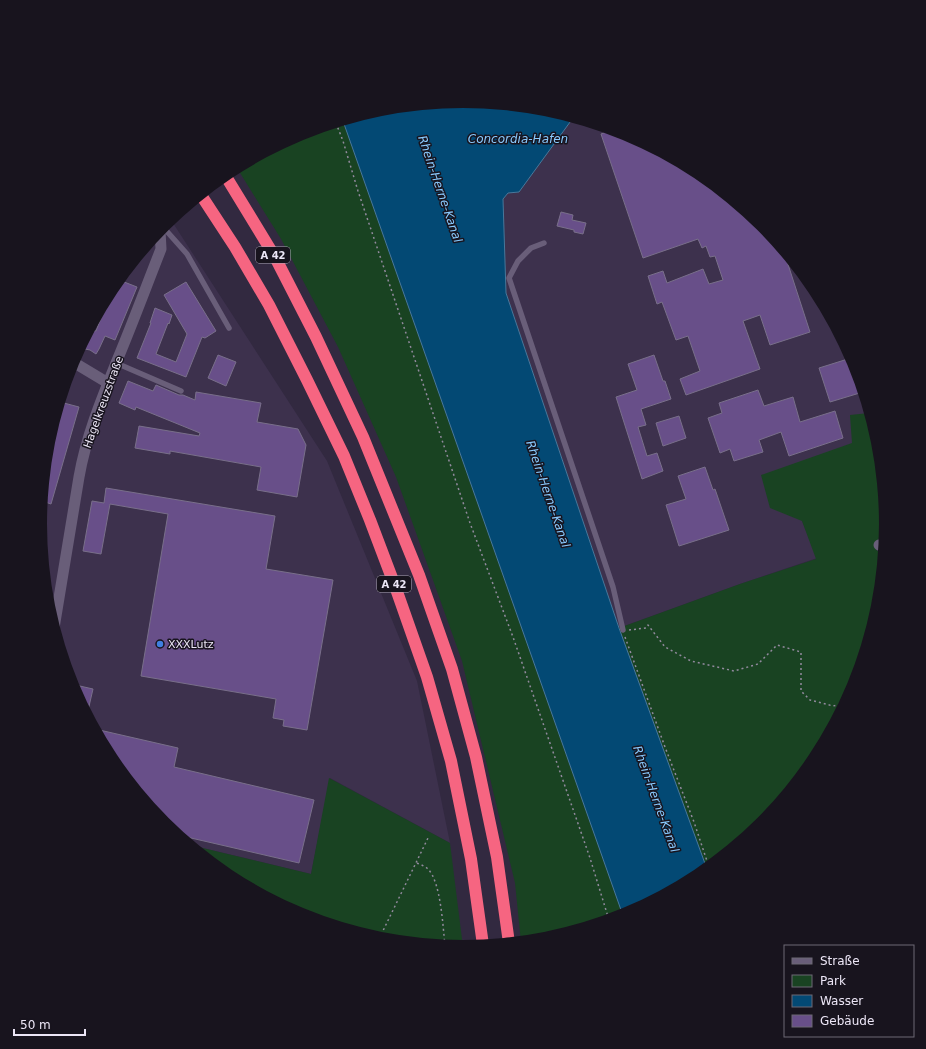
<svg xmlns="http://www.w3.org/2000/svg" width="926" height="1049" font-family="'DejaVu Sans',sans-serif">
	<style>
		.built { fill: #3d314d }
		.green { fill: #194322 }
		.water { fill: #034974; stroke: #49789b }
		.building { fill: #684f89; stroke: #796f8a }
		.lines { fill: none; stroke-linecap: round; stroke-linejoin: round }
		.path { stroke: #928a9e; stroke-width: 1.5; stroke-dasharray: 2 3; stroke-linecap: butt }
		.service { stroke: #695e79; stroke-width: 5.5 }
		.minor { stroke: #695e79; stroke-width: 11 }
		.motorway { stroke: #f66581; stroke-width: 12 }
		.shop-dot { fill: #3f7fe0; stroke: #18141e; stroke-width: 1.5 }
		.labels { text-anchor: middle; stroke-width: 3; stroke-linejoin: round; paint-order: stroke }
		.shield { fill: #18141e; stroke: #aca7b5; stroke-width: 1 }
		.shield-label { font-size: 10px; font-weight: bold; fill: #ece6f6 }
		.street-label { font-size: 11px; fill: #ece6f6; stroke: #18141e }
		.poi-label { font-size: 11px; fill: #ece6f6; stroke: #18141e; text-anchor: start }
		.water-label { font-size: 12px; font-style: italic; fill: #89cafe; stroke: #18141e }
	</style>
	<rect width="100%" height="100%" fill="#322940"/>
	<g class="built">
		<path d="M573,118l52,16 73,39 64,53 53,64 39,73 24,79 -76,79 15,37 -77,26 -121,44 -113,-335 -3,-94 5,-6 11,-1z"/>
		<path d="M171,220l156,241 90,220 33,162 -120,-65 -19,96 -121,-29 -26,-22 -53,-64 -39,-73 -24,-79 -8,-83 8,-82 24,-80 39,-73 53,-64z"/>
	</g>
	<g class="green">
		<path d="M343,121l278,789 4,5 -80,24 -24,3 -6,-59 -53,-222 -66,-184 -58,-130 -57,-108 -44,-71 64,-34z"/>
		<path d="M869,413l9,29 7,70 -9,38 7,3 -5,54 -10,26 -15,54 -38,73 -53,64 -2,1 -3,-1 -3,6 -47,39 -88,-241 121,-44 76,-25 -14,-38 -32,-13 -9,-33 91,-32 -2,-28z"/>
		<path d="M329,778l121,65 13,104 -83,-8 -79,-24 -73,-39 -38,-31 121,29z"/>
	</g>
	<path class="water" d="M463,102l83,8 27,8 -54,74 -11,1 -5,6 3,94 113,335 88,241 -9,7 -73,39 -4,-5 -278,-789 38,-11z"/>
	<g class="building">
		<path d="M612,130l13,4 73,39 10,8 2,5 3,-1 49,41 22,26 26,80 -40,13 -10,-30 -17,6 17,48 -74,26 -6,-16 20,-8 -12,-35 -12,4 -14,-38 -5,2 -9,-28 15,-5 4,12 36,-14 6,15 14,-4 -8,-24 -5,1 -4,-11 -4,2 -4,-9 -55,19 -42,-124z"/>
		<path d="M561,212l12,3 -1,5 14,3 -3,11 -9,-2v-2l-17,-4z"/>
		<path d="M119,280l18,7 -22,53 -10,-4 -6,13 -3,5 -6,-4 -10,-2 9,-18 7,1 17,-44z"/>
		<path d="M186,282l30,49 -11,7 -3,-1 -16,40 -49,-19 14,-35h-1l5,-15 17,7 -3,9 -1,-1 -12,31 20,8 11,-28 -23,-39z"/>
		<path d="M218,355l18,7 -10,24 -18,-8z"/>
		<path d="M654,355l9,26h2l6,18 -30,10 5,16 -8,2 9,29 10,-3 6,18 -21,8 -20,-63 -6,-19 21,-7 -9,-26z"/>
		<path d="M851,358l3,5 9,29 -33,10 -11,-34z"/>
		<path d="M128,381l25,10 3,-6 23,10h4l12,5 1,-8 65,11 -4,19 41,7 8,16 -9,52 -40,-7 4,-23 -91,-16v3l-35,-6 4,-22 60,10 1,-3 -64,-26 -1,3 -16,-7z"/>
		<path d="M758,390l6,16 29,-9 7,25 35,-11 8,27 -54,18 -8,-24 -22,8 4,12 -29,9 -4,-12 -10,4 -12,-35 14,-5 -3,-10z"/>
		<path d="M60,402l19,5 -28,97 -9,-3 6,-59z"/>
		<path d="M679,416l7,22 -23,8 -7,-23z"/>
		<path d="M705,467l8,23 2,-1 14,41 -50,16 -13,-41 20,-6 -8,-23z"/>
		<path d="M106,488l169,28 -9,53 67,11 -26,150 -24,-4 1,-6 -11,-2 3,-19 -135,-23 27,-162 -58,-10 -9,50 -18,-3 9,-50 12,2z"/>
		<path d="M71,684l22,5 -6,26 -15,-29z"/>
		<path d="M95,729l83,19 -4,19 140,33 -15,63 -121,-28 -14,-12 -53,-64z"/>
	</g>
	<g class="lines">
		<g class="path">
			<path d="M336,123l7,18 15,50 112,332 43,114 77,221 19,62"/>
			<path d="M629,630l17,-2 2,-3 17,22 26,14 43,10 24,-7 19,-19 24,7v39l9,9 23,6 12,-3"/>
			<path d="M625,637l40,110 29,75 15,45"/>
			<path d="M417,863c4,2 8,3 11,6 13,13 15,59 17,77"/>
			<path d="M379,939l49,-101"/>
		</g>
		<g class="service">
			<path d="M163,227l24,27 42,74"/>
			<path d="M544,243l-13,5 -13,13 -9,17 104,309 10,43"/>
			<path d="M116,363l65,28"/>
		</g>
		<g class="minor">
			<path d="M73,362l35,21"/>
			<path d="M879,545l5,1"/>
			<path d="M54,628l25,-151c7,-40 22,-77 37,-114 16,-38 30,-76 45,-114l-1,-19"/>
		</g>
		<g class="motorway">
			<path d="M225,175l50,82 41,80 47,100 56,138 33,94 24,88 21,100 12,86"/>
			<path d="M201,195l34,52 34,58 38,75 37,76 26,64 25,66 32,91 24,84 20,98 12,86"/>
		</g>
	</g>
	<circle class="shop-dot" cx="160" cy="644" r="4"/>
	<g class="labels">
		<g class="shield">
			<rect x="256" y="247" width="34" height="16" rx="3"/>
			<rect x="377" y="576" width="34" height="16" rx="3"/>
		</g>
		<g class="shield-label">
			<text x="273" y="259">A 42</text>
			<text x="394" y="588">A 42</text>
		</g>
		<g class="street-label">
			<text transform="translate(103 402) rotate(-70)" y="4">Hagelkreuzstraße</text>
		</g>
		<g class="poi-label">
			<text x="168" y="648">XXXLutz</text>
		</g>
		<g class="water-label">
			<text x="518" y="143">Concordia-Hafen</text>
			<text transform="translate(440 189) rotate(71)" y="4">Rhein-Herne-Kanal</text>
			<text transform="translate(548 494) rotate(71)" y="4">Rhein-Herne-Kanal</text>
			<text transform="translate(656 799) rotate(70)" y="4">Rhein-Herne-Kanal</text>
		</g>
	</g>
	<path d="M0 0H926V1049H0ZM47 524a416 416 0 1 1 832 0a416 416 0 1 1-832 0Z" fill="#18141e" fill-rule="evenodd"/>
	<rect x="784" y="945" width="130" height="92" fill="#18141e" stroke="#6d6874"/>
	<rect x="792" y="958" width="20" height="6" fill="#695e79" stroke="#6d6874"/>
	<text x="820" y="965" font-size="12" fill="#ece6f6">Straße</text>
	<rect x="792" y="975" width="20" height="12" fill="#194322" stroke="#6d6874"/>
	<text x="820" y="985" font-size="12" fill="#ece6f6">Park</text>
	<rect x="792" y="995" width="20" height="12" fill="#034974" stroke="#6d6874"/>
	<text x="820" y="1005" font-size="12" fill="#ece6f6">Wasser</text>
	<rect x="792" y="1015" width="20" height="12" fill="#684f89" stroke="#6d6874"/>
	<text x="820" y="1025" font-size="12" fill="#ece6f6">Gebäude</text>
	<path d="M14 1029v6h71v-6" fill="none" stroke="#ece6f6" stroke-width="2"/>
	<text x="20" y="1029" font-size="12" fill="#ece6f6" stroke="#18141e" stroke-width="3" paint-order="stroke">50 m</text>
</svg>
